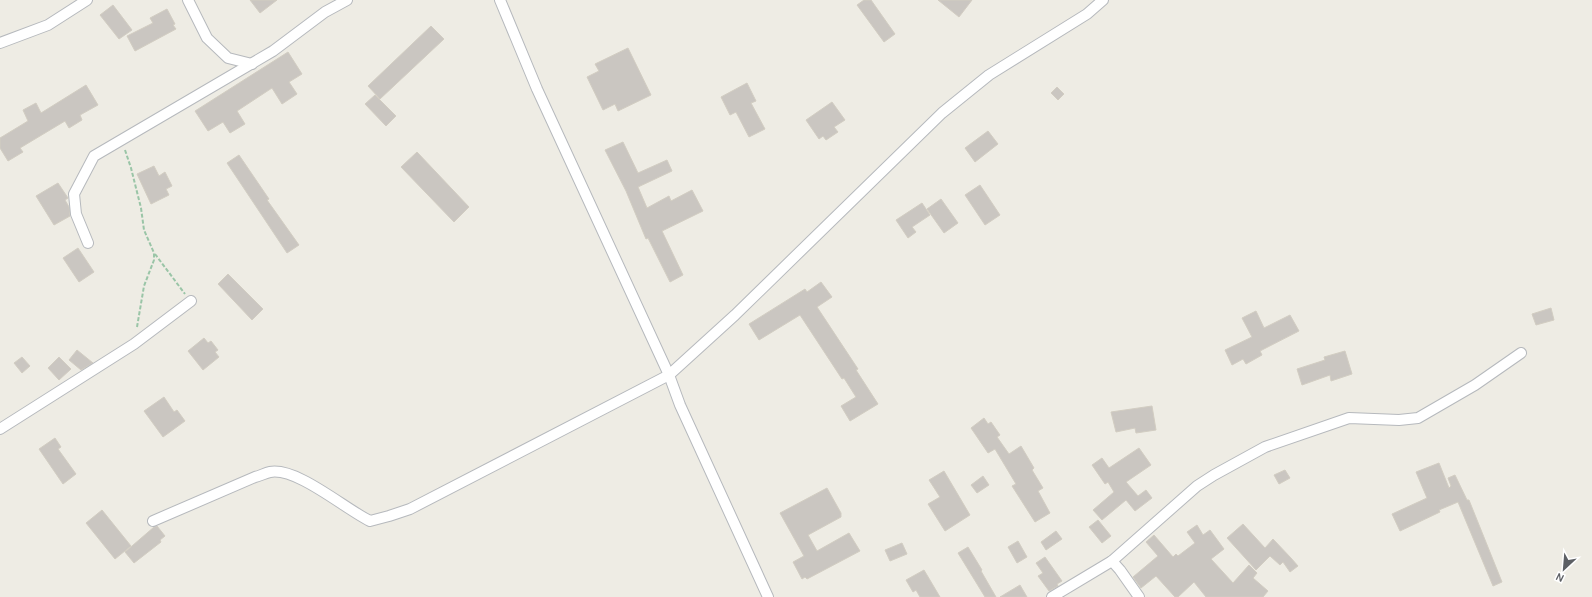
<svg xmlns="http://www.w3.org/2000/svg" width="1592" height="597" font-family="Karla,sans-serif">
	<style>
		.building { fill: #cac6c1; stroke: #d2cdc2 }
		.lines { fill: none; stroke-linecap: round; stroke-linejoin: round }
		.minor-casing { stroke: #b6b9bd; stroke-width: 12 }
		.path { stroke: #9ac5a7; stroke-width: 2; stroke-dasharray: 4 2; stroke-linecap: butt }
		.minor { stroke: #fff; stroke-width: 10 }
	</style>
	<rect width="100%" height="100%" fill="#eeece4"/>
	<g class="building">
		<path d="M250,0h27l-17,13z"/>
		<path d="M864,0h7l24,34 -11,8 -27,-37z"/>
		<path d="M938,0h34l-13,17z"/>
		<path d="M113,5l19,25 -13,9 -19,-24z"/>
		<path d="M167,9l8,15 -2,1 3,4 -41,22 -8,-15 26,-13 -3,-5z"/>
		<path d="M431,26l13,13 -64,60 -12,-13z"/>
		<path d="M628,48l23,47 -33,16 -3,-7 -12,6 -16,-33 12,-6 -4,-7z"/>
		<path d="M288,52l14,22 -13,8 8,12 -15,10 -10,-16 -35,23 8,13 -15,9 -7,-11 -15,9 -13,-20z"/>
		<path d="M747,83l9,18 -5,2 14,26 -16,8 -13,-25 -6,3 -9,-18z"/>
		<path d="M86,85l12,20 -18,10 2,5 -13,8 -4,-7 -45,27 3,4 -15,9 -8,-13v-10l28,-17 -5,-11 13,-7 5,10z"/>
		<path d="M1057,87l7,7 -6,6 -7,-7z"/>
		<path d="M375,95l21,21 -10,10 -21,-22z"/>
		<path d="M832,102l13,18 -11,7 4,5 -12,8 -3,-4 -4,3 -13,-19z"/>
		<path d="M988,131l10,13 -23,18 -10,-14z"/>
		<path d="M623,142l15,31 29,-13 5,11 -34,16 9,21 22,-12 2,5 21,-11 11,21 -41,20 21,44 -13,7 -22,-44 -2,1 -20,-48 -21,-41z"/>
		<path d="M417,152l52,55 -15,15 -53,-55z"/>
		<path d="M239,155l30,44 -2,1 32,45 -12,8 -60,-90z"/>
		<path d="M154,166l5,10 6,-4 7,14 -6,3 3,6 -18,9 -14,-30z"/>
		<path d="M58,183l10,15 -3,2 4,7 1,9 -16,9 -18,-29z"/>
		<path d="M980,185l20,30 -15,10 -20,-30z"/>
		<path d="M941,199l17,24 -14,10 -17,-24z"/>
		<path d="M922,203l8,12 -18,12 4,5 -8,6 -12,-18z"/>
		<path d="M78,248l16,24 -15,10 -16,-24z"/>
		<path d="M228,274l35,35 -11,11 -34,-36z"/>
		<path d="M821,282l11,15 -15,10 41,62 -2,1 22,34 -28,17 -9,-15 15,-9 -12,-19 -2,1 -42,-64 -41,25 -10,-16 56,-35 2,3z"/>
		<path d="M1551,308l3,12 -18,5 -4,-11z"/>
		<path d="M1256,311l8,17 26,-13 9,16 -39,20 2,4 -16,9 -3,-5 -11,6 -7,-15 27,-13 -10,-19z"/>
		<path d="M204,338l4,5 3,-2 7,9 -3,2 4,5 -16,13 -15,-19z"/>
		<path d="M77,350l16,13 -12,7 -12,-10z"/>
		<path d="M1345,351l7,23 -21,7 -1,-6 -28,10 -5,-16 28,-9 -1,-3z"/>
		<path d="M22,357l8,9 -8,7 -8,-10z"/>
		<path d="M59,357l12,12 -12,11 -11,-12z"/>
		<path d="M164,397l10,15 3,-2 8,11 -22,16 -19,-26z"/>
		<path d="M1152,406l4,24 -20,3 -1,-5 -19,4 -5,-20z"/>
		<path d="M984,418l4,6 3,-2 9,13 -3,2 12,17 12,-8 13,22 -2,2 11,18 -5,3 12,22 -15,9 -23,-36 4,-2 -21,-35 -7,4 -17,-25z"/>
		<path d="M55,438l6,9 -3,2 18,25 -13,10 -24,-35z"/>
		<path d="M1139,448l12,17 -25,17 12,14 8,-6 6,8 -17,13 -9,-11 -24,20 -9,-10 21,-18 -6,-10 -3,2 -13,-19 10,-7 7,10z"/>
		<path d="M1439,463l10,25 2,-2 -3,-8 7,-3 12,25h2l33,82 -9,4 -35,-84 -19,8 1,2 -40,19 -8,-17 35,-16 -11,-26z"/>
		<path d="M1285,470l5,8 -11,6 -5,-9z"/>
		<path d="M944,471l26,44 -25,16 -17,-27 12,-7 -11,-17z"/>
		<path d="M983,476l6,9 -12,8 -6,-8z"/>
		<path d="M827,488l14,25v4l-33,18 9,16 32,-18 11,18 -53,28 -2,-2 -3,2 -9,-17 11,-6 -24,-43z"/>
		<path d="M102,510l29,36 -16,13 -29,-36z"/>
		<path d="M1098,520l13,16 -9,7 -13,-16z"/>
		<path d="M1243,524l22,24 8,-9 18,19 7,8 -8,6 -7,-10 -3,3 -10,-9 -14,14 -29,-32z"/>
		<path d="M1197,525l6,10 7,-5 14,19 -13,10 22,24 16,-18 8,8 -4,5 15,13 -5,6h-57l-12,-15 -16,15h-3l-19,-21 -15,12 -8,-11 25,-21 -12,-14 8,-7 19,22 3,-3 2,2 17,-13 -8,-11z"/>
		<path d="M157,526l8,10 -5,4 1,2 -27,21 -9,-11 29,-25z"/>
		<path d="M1056,531l6,8 -16,11 -5,-8z"/>
		<path d="M1018,541l9,16 -10,6 -9,-16z"/>
		<path d="M902,543l5,11 -17,7 -5,-11z"/>
		<path d="M968,547l14,23 -1,1 15,26h-11l-27,-44z"/>
		<path d="M1045,557l17,24 -5,3 1,2 -9,5 -11,-15 5,-3 -7,-10z"/>
		<path d="M924,570l16,27h-20l-4,-7 -3,2 -7,-12z"/>
		<path d="M1020,585l7,12h-27z"/>
	</g>
	<g class="lines">
		<defs>
			<g id="minor">
				<path d="M188,0l19,38 21,20 24,6"/>
				<path d="M500,0l37,89 132,286 11,30 88,192"/>
				<path d="M0,43l48,-18 39,-25"/>
				<path d="M88,243l-12,-29 -2,-20 20,-38 179,-105 52,-39 22,-12"/>
				<path d="M0,429l134,-85 57,-43"/>
				<path d="M153,521l102,-44c5,-1 10,-4 15,-5 27,-5 75,37 100,49l19,-5 21,-7 259,-134 66,-60 207,-202 47,-38 98,-61 16,-14"/>
				<path d="M1112,561l8,9 19,27"/>
				<path d="M1052,597l60,-36 85,-75 17,-11 51,-28 84,-29 50,2 19,-2 57,-33 46,-32"/>
			</g>
		</defs>
		<use href="#minor" class="minor-casing"/>
		<g class="path">
			<path d="M125,150l6,18 10,40 3,22 10,23v7l-10,26 -7,41"/>
			<path d="M155,254l30,40"/>
		</g>
		<use href="#minor" class="minor"/>
	</g>
	<g transform="translate(1564 569) rotate(206)" stroke="#ffffff" stroke-width="3" paint-order="stroke">
	<path d="M0-3L7 15L0 10L-7 15Z" fill="#5c5f64"/>
	<text y="-6" font-size="11" font-weight="bold" text-anchor="middle" fill="#5c5f64">N</text>
	</g>
</svg>
